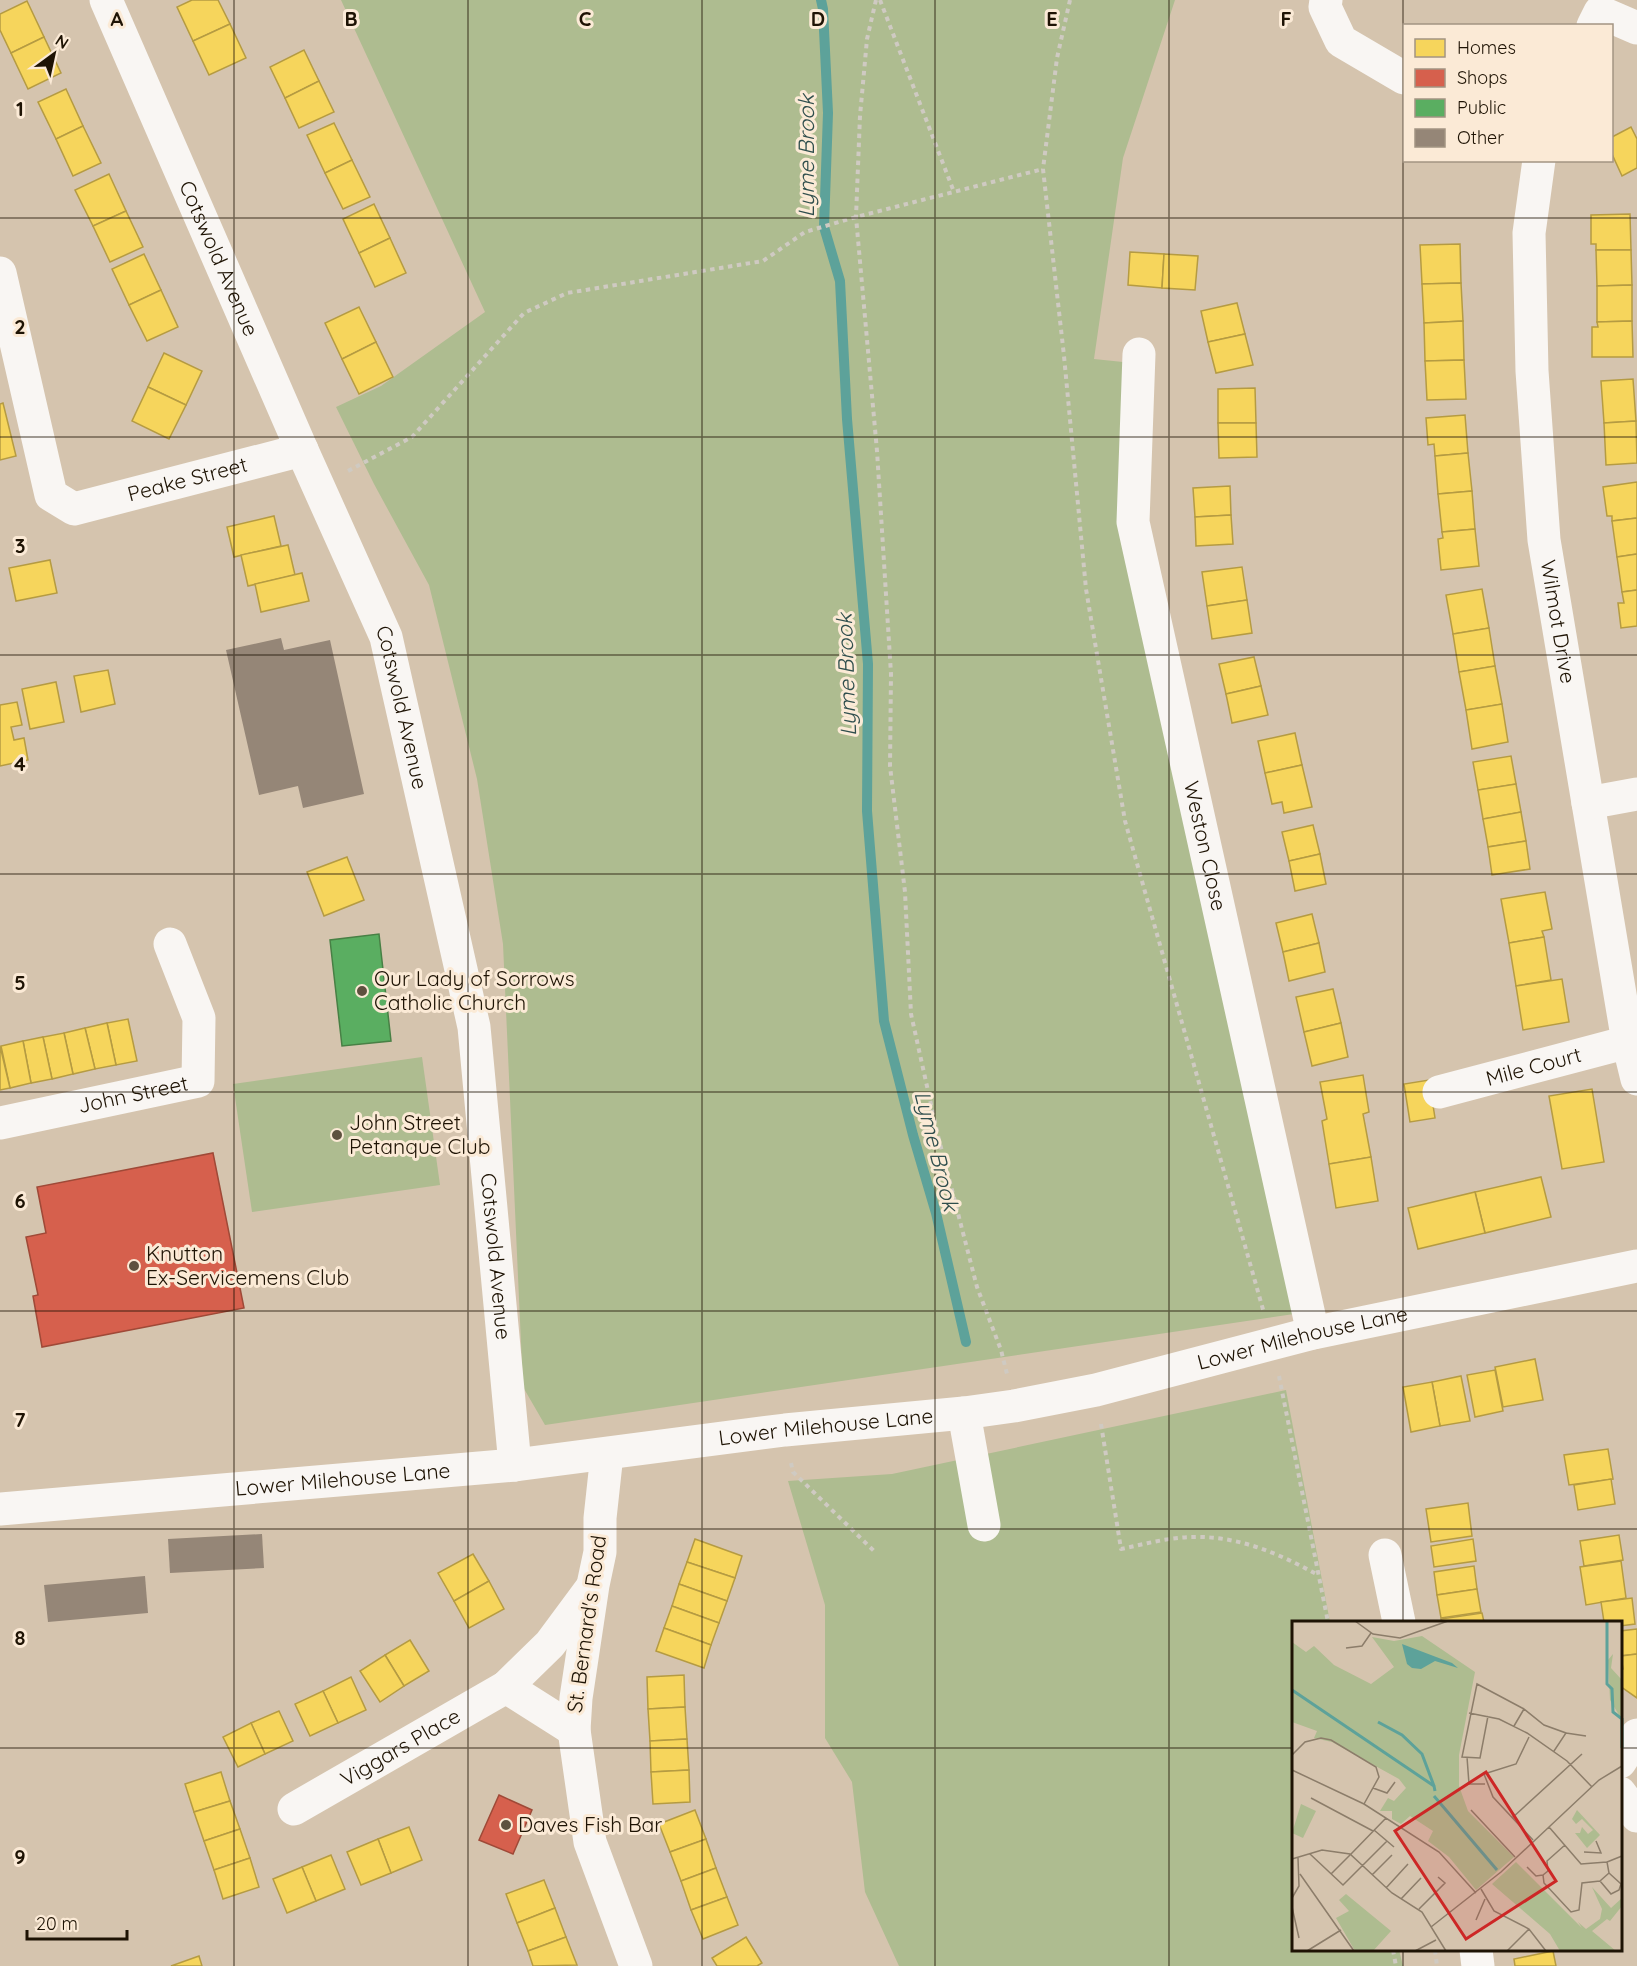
<svg xmlns="http://www.w3.org/2000/svg" width="1637" height="1966" font-family="Quicksand,sans-serif">
	<style>
		.green { fill: #aebc90 }
		.homes { fill: #f6d55c; stroke: #b59b42; stroke-width: 1.5 }
		.shops { fill: #d6604d; stroke: #9f4937; stroke-width: 1.5 }
		.public { fill: #5aae61; stroke: #488045; stroke-width: 1.5 }
		.lines { fill: none; stroke-linecap: round; stroke-linejoin: round }
		.stream { stroke: #5da29a; stroke-width: 10 }
		.building { fill: #958677 }
		.path { stroke: #cfcac2; stroke-width: 4; stroke-dasharray: 4.5 4.5; stroke-linecap: butt }
		.minor { stroke: #f9f6f3; stroke-width: 33 }
		.major { stroke: #f9f6f3; stroke-width: 33 }
		.grid { fill: none; stroke: #1e1304; stroke-width: 1.5; stroke-opacity: 0.55 }
		.poi-dot { fill: #5e513f; stroke: #fbead6; stroke-width: 2 }
		.labels { text-anchor: middle; stroke-width: 6; stroke-linejoin: round; paint-order: stroke }
		.street-label { font-size: 21px; fill: #1e1304; stroke: #fbead6 }
		.poi-label { font-size: 21px; fill: #1e1304; stroke: #fbead6; text-anchor: start }
		.water-label { font-size: 22px; font-style: italic; fill: #2f4e4d; stroke: #fbead6 }
		.inset-river { fill: none; stroke: #5da29a; stroke-width: 3 }
		.inset-road { fill: none; stroke: #8c7d6a; stroke-width: 1.5 }
		.view { fill: #cd2726; fill-opacity: 0.15; stroke: #cd2726; stroke-width: 3 }
		.inset-edge { fill: none; stroke: #1e1304; stroke-width: 3 }
		.grid-label { font-size: 20px; text-anchor: middle; font-weight: bold; fill: #1e1304; stroke: #fbead6; stroke-width: 6; stroke-linejoin: round; paint-order: stroke }
	</style>
	<rect width="100%" height="100%" fill="#d5c4ae"/>
	<g class="green">
		<path d="M341,0h834l-52,158 -29,201 29,3 -4,142 175,810 -749,111 -22,-38 -20,-443 -26,-165 -48,-194 -55,-101 -38,-77 45,-21 104,-74z"/>
		<path d="M422,1057l18,128 -188,27 -19,-128z"/>
		<path d="M1286,1390l44,232h-36v328h105l4,16h-504l-34,-74 -13,-110 -27,-44v-133l-37,-124 104,-7z"/>
	</g>
	<g class="homes">
		<path d="M192,0h26l12,24 -37,17 -16,-34z"/>
		<path d="M27,1l17,36 -33,16 -11,-23v-16z"/>
		<path d="M230,24l16,34 -37,17 -16,-34z"/>
		<path d="M44,37l17,36 -33,16 -17,-36z"/>
		<path d="M304,50l15,31 -34,17 -15,-31z"/>
		<path d="M319,81l15,31 -35,16 -14,-30z"/>
		<path d="M66,89l17,37 -27,13 -18,-37z"/>
		<path d="M334,123l18,37 -27,13 -18,-38z"/>
		<path d="M83,126l18,37 -28,13 -17,-37z"/>
		<path d="M1631,127l6,12v29l-15,8 -10,-22v-17z"/>
		<path d="M352,160l18,37 -27,12 -18,-36z"/>
		<path d="M109,174l17,37 -33,15 -18,-36z"/>
		<path d="M374,204l16,34 -31,15 -16,-34z"/>
		<path d="M126,211l17,36 -33,15 -17,-36z"/>
		<path d="M1630,214l1,36h-35v-6h-5v-29z"/>
		<path d="M390,238l16,35 -31,14 -16,-34z"/>
		<path d="M1460,244l1,39 -39,1 -2,-39z"/>
		<path d="M1596,250h35l1,35 -35,1z"/>
		<path d="M1130,252l34,2 -2,34 -34,-3z"/>
		<path d="M144,254l17,36 -32,15 -17,-36z"/>
		<path d="M1164,254l34,2 -3,34 -33,-2z"/>
		<path d="M1461,283l2,38 -39,2 -2,-39z"/>
		<path d="M1632,285v36l-35,1v-36z"/>
		<path d="M161,290l17,37 -31,14 -18,-36z"/>
		<path d="M1237,303l8,31 -37,8 -7,-31z"/>
		<path d="M359,307l17,35 -34,17 -17,-36z"/>
		<path d="M1463,321l1,39 -39,1 -1,-38z"/>
		<path d="M1632,321l1,36h-41v-30h6l-1,-5z"/>
		<path d="M1245,334l8,31 -37,8 -8,-31z"/>
		<path d="M376,342l17,35 -34,17 -17,-35z"/>
		<path d="M164,353l38,18 -16,34 -38,-18z"/>
		<path d="M1464,360l2,39 -39,1 -2,-39z"/>
		<path d="M1633,379l3,42 -32,2 -3,-42z"/>
		<path d="M148,387l38,18 -17,34 -37,-18z"/>
		<path d="M1255,388l1,35h-38v-34z"/>
		<path d="M3,403l13,53 -16,4v-56z"/>
		<path d="M1465,415l3,38 -33,3 -1,-12 -6,1 -2,-27z"/>
		<path d="M1636,421l1,42 -31,2 -2,-42z"/>
		<path d="M1218,423h38l1,34 -38,1z"/>
		<path d="M1468,453l4,38 -34,3 -3,-38z"/>
		<path d="M1637,482v36l-25,3v-5h-5l-4,-29z"/>
		<path d="M1230,486l1,29 -36,2 -2,-29z"/>
		<path d="M1472,491l3,38 -33,3 -4,-38z"/>
		<path d="M1231,515l2,29 -37,2 -1,-29z"/>
		<path d="M274,516l7,30 -47,11 -7,-30z"/>
		<path d="M1637,518v36l-20,3 -5,-36z"/>
		<path d="M1475,529l4,37 -38,4 -3,-31 5,-1 -1,-6z"/>
		<path d="M288,545l7,30 -47,11 -7,-31z"/>
		<path d="M1637,554v36l-15,2 -5,-35z"/>
		<path d="M50,560l7,33 -41,8 -7,-33z"/>
		<path d="M1242,567l5,33 -40,6 -5,-34z"/>
		<path d="M302,573l7,28 -48,11 -6,-28z"/>
		<path d="M1482,589l7,39 -36,6 -7,-39z"/>
		<path d="M1637,590v36l-16,2 -3,-25h6l-2,-11z"/>
		<path d="M1247,600l5,33 -40,6 -5,-33z"/>
		<path d="M1489,628l6,38 -36,6 -6,-38z"/>
		<path d="M1254,657l7,29 -35,8 -7,-30z"/>
		<path d="M1495,666l7,38 -36,6 -7,-38z"/>
		<path d="M108,670l7,34 -34,8 -7,-36z"/>
		<path d="M56,682l8,40 -34,7 -8,-40z"/>
		<path d="M1261,686l7,29 -36,8 -6,-29z"/>
		<path d="M17,702l5,23 -11,2 3,13 10,-2 4,22 -28,6v-61z"/>
		<path d="M1502,704l6,38 -36,7 -6,-39z"/>
		<path d="M1295,733l7,32 -37,8 -7,-32z"/>
		<path d="M1511,756l5,28 -38,6 -5,-28z"/>
		<path d="M1302,765l10,42 -28,6 -2,-11 -10,2 -7,-31z"/>
		<path d="M1516,784l5,28 -38,7 -5,-29z"/>
		<path d="M1521,812l5,29 -38,6 -5,-28z"/>
		<path d="M1313,825l7,29 -31,7 -7,-29z"/>
		<path d="M1526,841l4,28 -38,6 -4,-28z"/>
		<path d="M1320,854l6,30 -31,7 -6,-30z"/>
		<path d="M347,857l17,43 -40,16 -17,-44z"/>
		<path d="M1545,892l7,37 -10,2 2,6 -35,6 -8,-44z"/>
		<path d="M1312,914l7,29 -36,9 -7,-29z"/>
		<path d="M1544,937l7,43 -35,6 -7,-43z"/>
		<path d="M1319,943l6,29 -36,9 -6,-29z"/>
		<path d="M1562,979l7,43 -46,8 -7,-44z"/>
		<path d="M1333,989l8,34 -37,9 -8,-35z"/>
		<path d="M128,1019l9,42 -21,4 -9,-42z"/>
		<path d="M107,1023l9,42 -21,4 -10,-41z"/>
		<path d="M1341,1023l7,34 -36,9 -8,-34z"/>
		<path d="M85,1028l10,41 -22,5 -9,-41z"/>
		<path d="M64,1033l9,41 -21,5 -9,-42z"/>
		<path d="M43,1037l9,42 -21,4 -8,-42z"/>
		<path d="M23,1041l8,42 -21,5 -9,-42z"/>
		<path d="M0,1046l10,42 -10,2z"/>
		<path d="M1363,1075l6,37 -6,2 8,43 -42,7 -7,-43 5,-2 -7,-37z"/>
		<path d="M1429,1080l6,38 -25,4 -6,-38z"/>
		<path d="M1592,1089l12,73 -42,7 -13,-73z"/>
		<path d="M1371,1157l7,44 -42,7 -7,-44z"/>
		<path d="M1541,1177l10,40 -66,16 -10,-41z"/>
		<path d="M1475,1192l10,41 -67,16 -10,-41z"/>
		<path d="M1535,1359l8,41 -40,7 -8,-40z"/>
		<path d="M1495,1370l8,41 -28,6 -8,-42z"/>
		<path d="M1461,1376l9,45 -30,5 -8,-44z"/>
		<path d="M1432,1382l8,44 -29,6 -8,-45z"/>
		<path d="M1608,1449l5,30 -44,6 -5,-30z"/>
		<path d="M1611,1479l4,25 -37,6 -4,-25z"/>
		<path d="M1468,1503l4,33 -41,6 -5,-33z"/>
		<path d="M1619,1535l4,25 -39,6 -4,-25z"/>
		<path d="M695,1539l47,17 -7,22 -48,-16z"/>
		<path d="M1473,1539l3,22 -42,6 -3,-21z"/>
		<path d="M473,1554l16,27 -35,20 -16,-28z"/>
		<path d="M1621,1561l5,37 -40,7 -6,-38z"/>
		<path d="M687,1562l48,16 -8,23 -48,-17z"/>
		<path d="M1474,1566l3,23 -40,6 -3,-23z"/>
		<path d="M489,1581l15,28 -35,19 -15,-27z"/>
		<path d="M679,1584l48,17 -8,22 -47,-17z"/>
		<path d="M1477,1589l4,23 -40,6 -4,-23z"/>
		<path d="M1632,1598l3,26 -15,2v-4h-16l-3,-20z"/>
		<path d="M672,1606l47,17 -8,22 -47,-17z"/>
		<path d="M1482,1613l2,9h-42l-1,-3z"/>
		<path d="M664,1628l47,17 -7,23 -48,-17z"/>
		<path d="M1637,1629v25l-17,2v-25z"/>
		<path d="M410,1640l19,31 -25,15 -19,-31z"/>
		<path d="M1637,1654v44l-17,-12v-14l3,-3 -2,-13z"/>
		<path d="M385,1655l19,31 -24,16 -20,-31z"/>
		<path d="M684,1675l1,32 -37,2 -1,-32z"/>
		<path d="M351,1677l15,33 -28,13 -15,-32z"/>
		<path d="M323,1691l15,32 -28,13 -15,-32z"/>
		<path d="M685,1707l2,32 -37,2 -2,-32z"/>
		<path d="M279,1711l14,30 -28,13 -14,-31z"/>
		<path d="M251,1723l14,31 -27,13 -15,-30z"/>
		<path d="M687,1739l2,31 -38,2 -1,-31z"/>
		<path d="M689,1770l1,32 -37,2 -2,-32z"/>
		<path d="M221,1772l9,29 -36,11 -9,-28z"/>
		<path d="M230,1801l10,28 -36,12 -10,-29z"/>
		<path d="M695,1810l11,29 -36,13 -11,-28z"/>
		<path d="M409,1827l13,33 -31,13 -13,-34z"/>
		<path d="M240,1829l10,29 -36,12 -10,-29z"/>
		<path d="M378,1839l13,34 -30,12 -14,-33z"/>
		<path d="M706,1839l10,29 -35,13 -11,-29z"/>
		<path d="M331,1855l14,34 -29,12 -14,-34z"/>
		<path d="M250,1858l9,29 -36,12 -9,-29z"/>
		<path d="M302,1867l14,34 -29,12 -14,-34z"/>
		<path d="M716,1868l11,29 -36,13 -10,-29z"/>
		<path d="M544,1880l11,28 -38,15 -11,-29z"/>
		<path d="M727,1897l11,28 -35,14 -12,-29z"/>
		<path d="M555,1908l11,29 -38,14 -11,-28z"/>
		<path d="M566,1937l11,28 -44,1 -5,-15z"/>
		<path d="M746,1937l16,26 -5,3h-40l-5,-8z"/>
		<path d="M1553,1951l3,15h-41l-1,-7z"/>
		<path d="M199,1956l3,10h-31z"/>
	</g>
	<g class="shops">
		<path d="M213,1153l31,155 -202,39 -9,-51 5,-1 -12,-58 20,-4 -9,-46z"/>
		<path d="M499,1795l33,15 -19,44 -34,-14z"/>
	</g>
	<path class="public" d="M379,934l12,107 -49,5 -12,-106z"/>
	<g class="lines">
		<path class="stream" d="M821,0l2,9 5,104 -4,114 16,54 7,138 21,245 -1,147 17,210 29,114 23,78 30,129"/>
	</g>
	<g class="building">
		<path d="M281,638l3,12 46,-10 34,154 -61,14 -5,-22 -39,9 -33,-145z"/>
		<path d="M262,1534l2,34 -94,5 -2,-34z"/>
		<path d="M145,1576l3,37 -100,9 -4,-37z"/>
	</g>
	<g class="lines">
		<g class="path">
			<path d="M876,0l-9,39 -7,77 -4,101 21,234 14,223 -1,92 15,126 6,122 27,122 39,151 24,63 6,24"/>
			<path d="M880,0l74,192"/>
			<path d="M1070,0l-13,58 -14,111 21,187 22,233 39,232 139,492"/>
			<path d="M348,471l64,-34 112,-124 43,-20 196,-32 42,-29 51,-15 187,-48"/>
			<path d="M1279,1376l49,246"/>
			<path d="M1101,1424l20,125c24,-5 49,-12 73,-12 45,-1 86,17 124,38"/>
			<path d="M791,1463l2,9 83,81"/>
			<path d="M1393,1950l3,16"/>
			<path d="M1435,1950l2,16"/>
		</g>
		<g class="minor">
			<path id="s1" d="M106,0l196,450 84,187 88,390 41,438"/>
			<path d="M1326,0l-1,7 16,34 63,37"/>
			<path d="M1593,26l7,-14 37,16"/>
			<path id="s2" d="M1539,160l-10,73 3,138 12,169 84,502 9,37"/>
			<path id="s3" d="M0,273l51,222 23,14 228,-59"/>
			<path id="s4" d="M1139,354l-6,168 180,811"/>
			<path d="M1588,803l49,-9"/>
			<path id="s5" d="M1439,1092l189,-50"/>
			<path id="s6" d="M0,1123l198,-42 1,-63 -29,-74"/>
			<path d="M964,1413l20,112"/>
			<path d="M607,1454l-7,64v34l-7,33 -17,113 -2,32 16,112 46,124"/>
			<path d="M1385,1555l14,67"/>
			<path d="M506,1687l68,43"/>
			<path d="M1620,1762l17,-27"/>
			<path d="M1620,1793l17,23"/>
			<path id="s7" d="M294,1809l212,-122 44,-43 40,-54"/>
			<path d="M1476,1950l2,16"/>
		</g>
		<path class="major" id="s8" d="M0,1509l515,-44 270,-35 179,-17 50,-7 82,-16 217,-57 324,-67"/>
	</g>
	<path class="grid" d="M234,0v1966M468,0v1966M702,0v1966M935,0v1966M1169,0v1966M1403,0v1622M0,218h1637M0,437h1637M0,655h1637M0,874h1637M0,1092h1637M0,1311h1637M0,1529h1637M0,1748h1294M1620,1748h17M1403,1950v16"/>
	<g class="poi-dot">
		<circle cx="362" cy="991" r="6"/>
		<circle cx="337" cy="1135" r="6"/>
		<circle cx="134" cy="1266" r="6"/>
		<circle cx="506" cy="1825" r="6"/>
	</g>
	<g class="labels">
		<g class="street-label">
			<text dy="7" stroke="none"><textPath href="#s1" startOffset="282">Cotswold Avenue</textPath></text>
			<text dy="7" stroke="none"><textPath href="#s3" startOffset="372">Peake Street</textPath></text>
			<text dy="7" stroke="none"><textPath href="#s2" startOffset="464">Wilmot Drive</textPath></text>
			<text dy="7" stroke="none"><textPath href="#s1" startOffset="768">Cotswold Avenue</textPath></text>
			<text dy="7" stroke="none"><textPath href="#s4" startOffset="500">Weston Close</textPath></text>
			<text dy="7" stroke="none"><textPath href="#s5" startOffset="98">Mile Court</textPath></text>
			<text dy="7" stroke="none"><textPath href="#s6" startOffset="136">John Street</textPath></text>
			<text dy="7" stroke="none"><textPath href="#s1" startOffset="1326">Cotswold Avenue</textPath></text>
			<text dy="7" stroke="none"><textPath href="#s8" startOffset="1316">Lower Milehouse Lane</textPath></text>
			<text dy="7" stroke="none"><textPath href="#s8" startOffset="830">Lower Milehouse Lane</textPath></text>
			<text dy="7" stroke="none"><textPath href="#s8" startOffset="344">Lower Milehouse Lane</textPath></text>
			<text transform="translate(587 1624) rotate(-82)" y="7">St. Bernard's Road</text>
			<text dy="7" stroke="none"><textPath href="#s7" startOffset="123">Viggars Place</textPath></text>
		</g>
		<g class="poi-label">
			<text x="374" y="986">Our Lady of Sorrows<tspan x="374" dy="24">Catholic Church</tspan></text>
			<text x="349" y="1130">John Street<tspan x="349" dy="24">Petanque Club</tspan></text>
			<text x="146" y="1261">Knutton<tspan x="146" dy="24">Ex-Servicemens Club</tspan></text>
			<text x="518" y="1832">Daves Fish Bar</text>
		</g>
		<g class="water-label">
			<text transform="translate(806 156) rotate(-90)" y="8">Lyme Brook</text>
			<text transform="translate(846 675) rotate(-92)" y="8">Lyme Brook</text>
			<text transform="translate(937 1151) rotate(76)" y="8">Lyme Brook</text>
		</g>
	</g>
	<g transform="translate(1292 1621)">
		<rect width="330" height="330" fill="#d5c4ae"/>
		<path d="M130,15l53,36 -16,83v31l9,25 46,46 -38,33 -27,-33 -21,-16 5,-10 -23,-15 -9,8 -9,-5v-8h-12l8,-13 6,3 12,-13 -7,-9 -67,-37 -18,-4 3,-7 -25,-9v-80l14,10 8,-6 20,19 37,19 23,-17 -22,-30 22,4zM321,33l-2,14 11,12v40l-12,-20 -2,-40zM9,183l15,7 -13,27 -11,-5zM285,189l23,25 -13,13 -12,-15h5l2,-6 6,7 5,-4 -11,-11 -6,5 -4,-5zM224,241l66,66 -4,-6 8,7 14,-10 2,-10 -10,-22 19,21 11,-10v8l-12,15 -3,-2 -15,12 24,20h-56l-10,-17 -58,-50zM54,273l45,37 -18,20h-18l-19,-33 13,-7 -10,-11z" fill="#aebc90"/>
		<path d="M110,23l50,19 6,5 -23,-7 -14,8 -9,-1 -5,-4z" fill="#5da29a"/>
		<path class="inset-river" d="M315,0v63l5,5 1,23 9,7v29M0,69l142,96 1,5M86,101l24,13 20,19 12,32M142,175l63,74"/>
		<path class="inset-road" d="M63,0l18,13 27,4 48,-17M54,27l16,-2 9,-13M177,92l30,6 28,14 40,28 25,26M196,95l-8,42 -18,-1 15,-73 47,25M222,105l10,-17 20,16 22,8 -12,18M274,112l20,3M237,116l-13,27 -32,10 9,23 40,43M0,134l13,-13 16,-4 10,2 45,27 3,10 -15,27M175,136l2,27h16M0,149l72,34 75,48 37,41M81,167l14,5 8,-11M19,177l62,33M179,189l44,47M220,197l70,-64M257,206l32,37 26,-2M82,209l20,17M273,224l-18,16 1,10 -5,4 1,8 27,29 8,-2 3,-27 18,-2M292,231l17,1 -5,-12M18,233l33,31 44,-44M59,233l35,-36M0,238l30,-9 28,4 42,39 30,19 24,39M235,246l9,9 7,-1M8,253l54,77M39,253l19,-19M80,254l20,-20M308,260l11,13 8,-4 2,-6 -12,-11M308,260l9,-8 -2,-11 15,-6M94,267l22,-24M189,268l13,22 35,18 17,22M0,277l7,-12 -1,-28M109,278l20,-21M0,286l7,31M127,288l26,-26 -7,-6M184,299l9,-21M139,306l70,-55 98,-92 23,-14M15,330l34,-21M123,330l21,-11M215,330l22,-22"/>
		<path class="view" d="M194,151l70,109 -90,58 -71,-108z"/>
		<rect width="330" height="330" class="inset-edge"/>
	</g>
	<g class="grid-label">
		<text x="117" y="26">A</text>
		<text x="351" y="26">B</text>
		<text x="585" y="26">C</text>
		<text x="818" y="26">D</text>
		<text x="1052" y="26">E</text>
		<text x="1286" y="26">F</text>
		<text x="20" y="116">1</text>
		<text x="20" y="334">2</text>
		<text x="20" y="553">3</text>
		<text x="20" y="771">4</text>
		<text x="20" y="990">5</text>
		<text x="20" y="1208">6</text>
		<text x="20" y="1427">7</text>
		<text x="20" y="1645">8</text>
		<text x="20" y="1864">9</text>
	</g>
	<rect x="1403" y="24" width="210" height="138" fill="#fbead6" stroke="#a39482" stroke-width="1.5"/>
	<rect x="1415" y="39" width="30" height="18" fill="#f6d55c" stroke="#a39482" stroke-width="1.5"/>
	<text x="1457" y="54" font-size="18" fill="#1e1304">Homes</text>
	<rect x="1415" y="69" width="30" height="18" fill="#d6604d" stroke="#a39482" stroke-width="1.5"/>
	<text x="1457" y="84" font-size="18" fill="#1e1304">Shops</text>
	<rect x="1415" y="99" width="30" height="18" fill="#5aae61" stroke="#a39482" stroke-width="1.5"/>
	<text x="1457" y="114" font-size="18" fill="#1e1304">Public</text>
	<rect x="1415" y="129" width="30" height="18" fill="#958677" stroke="#a39482" stroke-width="1.5"/>
	<text x="1457" y="144" font-size="18" fill="#1e1304">Other</text>
	<g transform="translate(54 54) rotate(33)" stroke="#fbead6" stroke-width="4.5" paint-order="stroke">
	<path d="M0-4.5L10 22L0 15L-10 22Z" fill="#1e1304"/>
	<text y="-9" font-size="16" font-weight="bold" text-anchor="middle" fill="#1e1304">N</text>
	</g>
	<path d="M27 1930v9h100v-9" fill="none" stroke="#1e1304" stroke-width="3"/>
	<text x="36" y="1930" font-size="18" fill="#1e1304" stroke="#fbead6" stroke-width="4.5" paint-order="stroke">20 m</text>
</svg>
